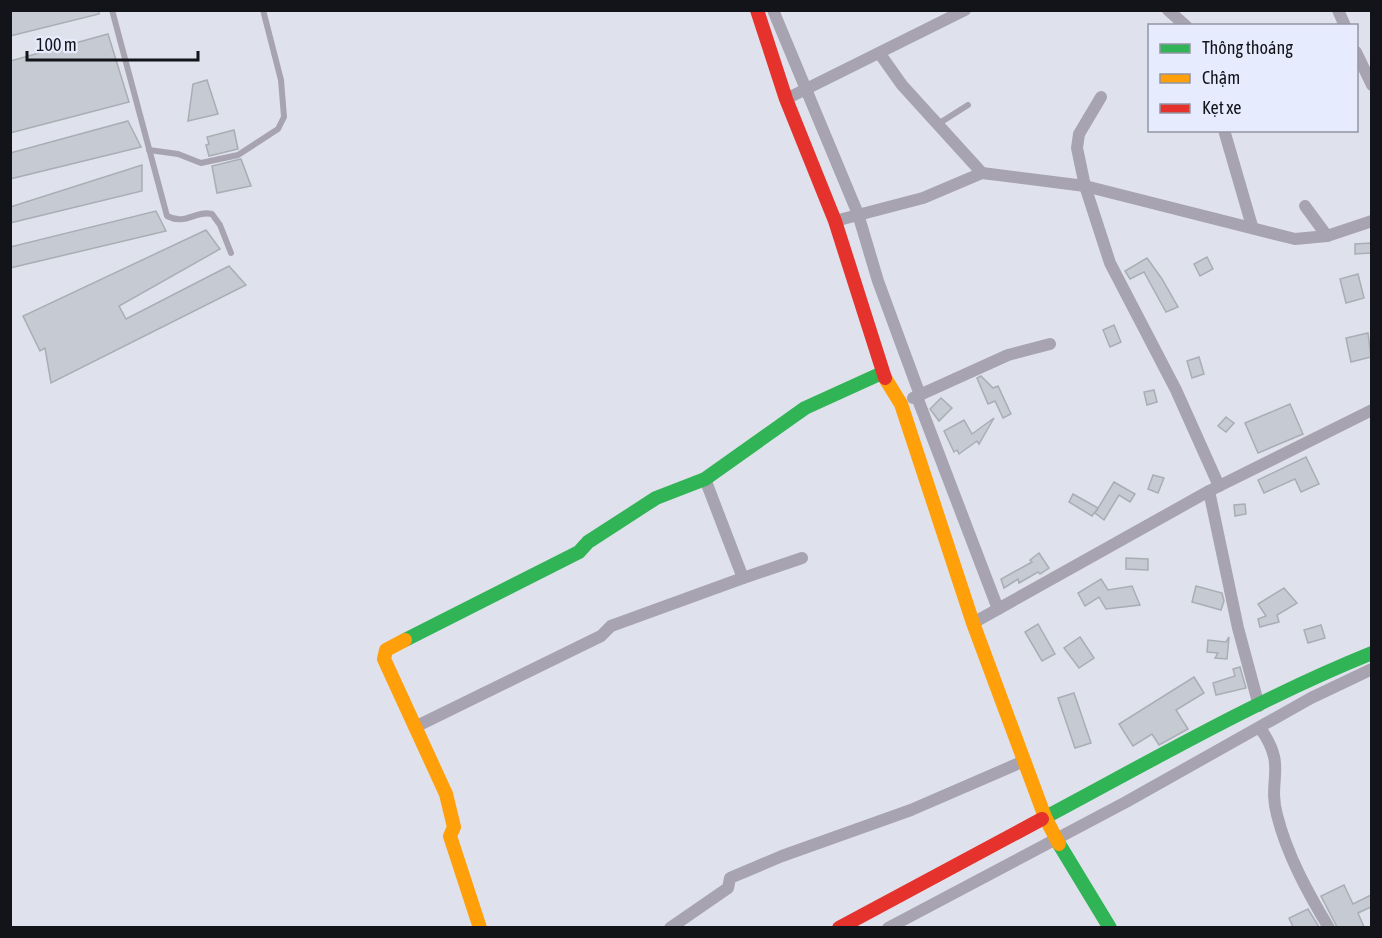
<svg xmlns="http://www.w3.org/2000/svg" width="1382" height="938" font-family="'Asap Condensed',sans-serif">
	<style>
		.building { fill: #c6cad2; stroke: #a9adb4; stroke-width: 1.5 }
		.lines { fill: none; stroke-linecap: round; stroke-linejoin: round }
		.lane { stroke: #a8a3b0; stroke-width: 6 }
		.street { stroke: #a8a3b0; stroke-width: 12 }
		.fast { stroke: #30b455; stroke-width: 14 }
		.slow { stroke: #ff9f0a; stroke-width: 14 }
		.jam { stroke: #e5322d; stroke-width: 14 }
	</style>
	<rect width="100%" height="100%" fill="#dfe2ec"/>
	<g class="building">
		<path d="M16,10h83v4l-89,22v-24z"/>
		<path d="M108,34l21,68 -119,31v-72z"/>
		<path d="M207,80l11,34 -30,7 5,-37z"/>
		<path d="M128,121l13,26 -131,32v-26z"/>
		<path d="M234,130l4,19 -29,7 -3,-11 3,-1 -2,-7z"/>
		<path d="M241,159l10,27 -34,7 -5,-27z"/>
		<path d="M142,165v26l-132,32v-16z"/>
		<path d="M156,211l10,20 -156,37v-21z"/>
		<path d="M206,230l14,19 -101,57 7,13 103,-53 17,19 -195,98 -6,-35 -5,3 -17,-35z"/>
		<path d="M1371,243v10l-16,1v-10z"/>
		<path d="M1207,257l6,12 -13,7 -6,-12z"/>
		<path d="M1147,258l15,21 16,28 -12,5 -22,-40 -14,7 -5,-8z"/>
		<path d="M1358,274l6,24 -18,5 -6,-24z"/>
		<path d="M1114,325l7,17 -11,5 -7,-17z"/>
		<path d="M1368,333l3,24 -20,5 -5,-24z"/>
		<path d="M1199,357l5,17 -12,4 -5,-17z"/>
		<path d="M981,376l12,12 5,-2 13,28 -8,4 -8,-17 -7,3 -11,-26z"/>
		<path d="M1154,390l3,12 -10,3 -3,-13z"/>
		<path d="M941,398l11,10 -13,13 -9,-12z"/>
		<path d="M1290,404l13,30 -45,19 -13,-30z"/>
		<path d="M1226,417l8,6 -8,9 -8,-6z"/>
		<path d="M994,418l-15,26 -2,-3 -18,13 -2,-4 -3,2 -10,-21 20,-11 8,14z"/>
		<path d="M1306,457l13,27 -18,8 -6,-13 -31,14 -6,-13z"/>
		<path d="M1153,475l11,3 -6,15 -10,-4z"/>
		<path d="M1114,482l21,12 -5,8 -11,-7 -15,25 -9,-7z"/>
		<path d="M1073,494l25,14 -6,8 -23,-14z"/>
		<path d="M1245,504l1,10 -11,2 -1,-11z"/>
		<path d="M1039,553l10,15 -9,6 -2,-2 -19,11 -1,-4 -14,9 -3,-9 31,-17 -2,-2z"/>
		<path d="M1126,558l22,1v11l-22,-1z"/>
		<path d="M1101,579l7,11 24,-4 8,19 -34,4 -7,-12 -14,9 -7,-13z"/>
		<path d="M1196,586l26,7 2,8 -3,9 -29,-8z"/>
		<path d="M1284,588l13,15 -20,12 2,7 -19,5 -2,-8 8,-3 -8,-12z"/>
		<path d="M1038,624l17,30 -13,7 -17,-29z"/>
		<path d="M1321,625l4,13 -17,5 -4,-13z"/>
		<path d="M1080,637l14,21 -15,10 -15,-20z"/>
		<path d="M1229,637l-2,22 -12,-1 3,-5 -11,-1 1,-12 18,2z"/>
		<path d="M1240,667l6,21 -30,7 -3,-12 22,-7 -2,-7z"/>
		<path d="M1194,677l10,16 -28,17 12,19 -29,16 -7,-11 -19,12 -14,-22z"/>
		<path d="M1074,693l17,50 -16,5 -17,-50z"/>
		<path d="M1344,885l9,19 18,-9v12l-13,6 6,14h-27l-16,-31z"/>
		<path d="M1308,909l11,18h-26l-4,-9z"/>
	</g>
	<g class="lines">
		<g class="lane">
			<path d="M112,10l55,206c19,10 28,-6 45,-2l8,11 11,28"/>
			<path d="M938,124l30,-19"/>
			<path d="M149,150l29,4 23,9 37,-8 40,-26 6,-12 -3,-37 -18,-70"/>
		</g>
		<g class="street">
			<path d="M773,10l85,204 20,67 42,114"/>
			<path d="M1168,10l18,16"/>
			<path d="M1338,10l7,16"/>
			<path d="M1356,52l16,33"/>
			<path d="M880,54l22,31 80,88"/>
			<path d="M1101,97l-22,37 -2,14 8,38 25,77 66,127 43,96"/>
			<path d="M786,99l179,-89"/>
			<path d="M1224,130l28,96"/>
			<path d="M1305,206l22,30"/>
			<path d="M835,221l88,-23 59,-25 103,13 210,53 32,-3 45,-15"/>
			<path d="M917,397l81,212"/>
			<path d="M913,398l95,-43 42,-11"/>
			<path d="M1209,491l29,137 21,78"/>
			<path d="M743,578l59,-20"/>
			<path d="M973,623l236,-132 163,-81"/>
			<path d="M415,727l186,-91 10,-10 132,-48 -38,-99"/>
			<path d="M1260,728c28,39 7,50 17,87 10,40 31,78 52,113"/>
			<path d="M670,928l58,-40 2,-10 52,-22 129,-46 113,-49"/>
			<path d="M888,928l238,-126 185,-104 61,-29"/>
		</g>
		<g class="fast">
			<path d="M405,640l174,-88 9,-10 68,-44 49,-19 100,-71 77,-35"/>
			<path d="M1042,819c109,-58 216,-120 330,-166"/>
			<path d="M1059,844l51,84"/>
		</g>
		<g class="slow">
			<path d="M885,378l16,26 72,219 72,194 14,27"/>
			<path d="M405,640l-19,10 -2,9 62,135 8,33 -4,9 30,92"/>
		</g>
		<g class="jam">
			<path d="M757,10l29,89 49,122 50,157"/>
			<path d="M839,928l203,-109"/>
		</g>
	</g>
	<rect width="1382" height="938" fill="none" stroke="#12141a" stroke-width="24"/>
	<rect x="1148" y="24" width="210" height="108" fill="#e7ebfe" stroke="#9295a3" stroke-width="1.5"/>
	<rect x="1160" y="44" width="30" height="9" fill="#30b455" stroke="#9295a3" stroke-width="1.5"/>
	<text x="1202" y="54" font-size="18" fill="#12141a">Thông thoáng</text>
	<rect x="1160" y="74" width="30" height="9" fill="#ff9f0a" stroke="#9295a3" stroke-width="1.5"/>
	<text x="1202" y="84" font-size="18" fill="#12141a">Chậm</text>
	<rect x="1160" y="104" width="30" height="9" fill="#e5322d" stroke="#9295a3" stroke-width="1.5"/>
	<text x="1202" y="114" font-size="18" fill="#12141a">Kẹt xe</text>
	<path d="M27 51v9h171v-9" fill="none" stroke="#12141a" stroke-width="3"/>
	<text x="36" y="51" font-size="18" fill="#12141a" stroke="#e7ebfe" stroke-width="4.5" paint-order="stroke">100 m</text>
</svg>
